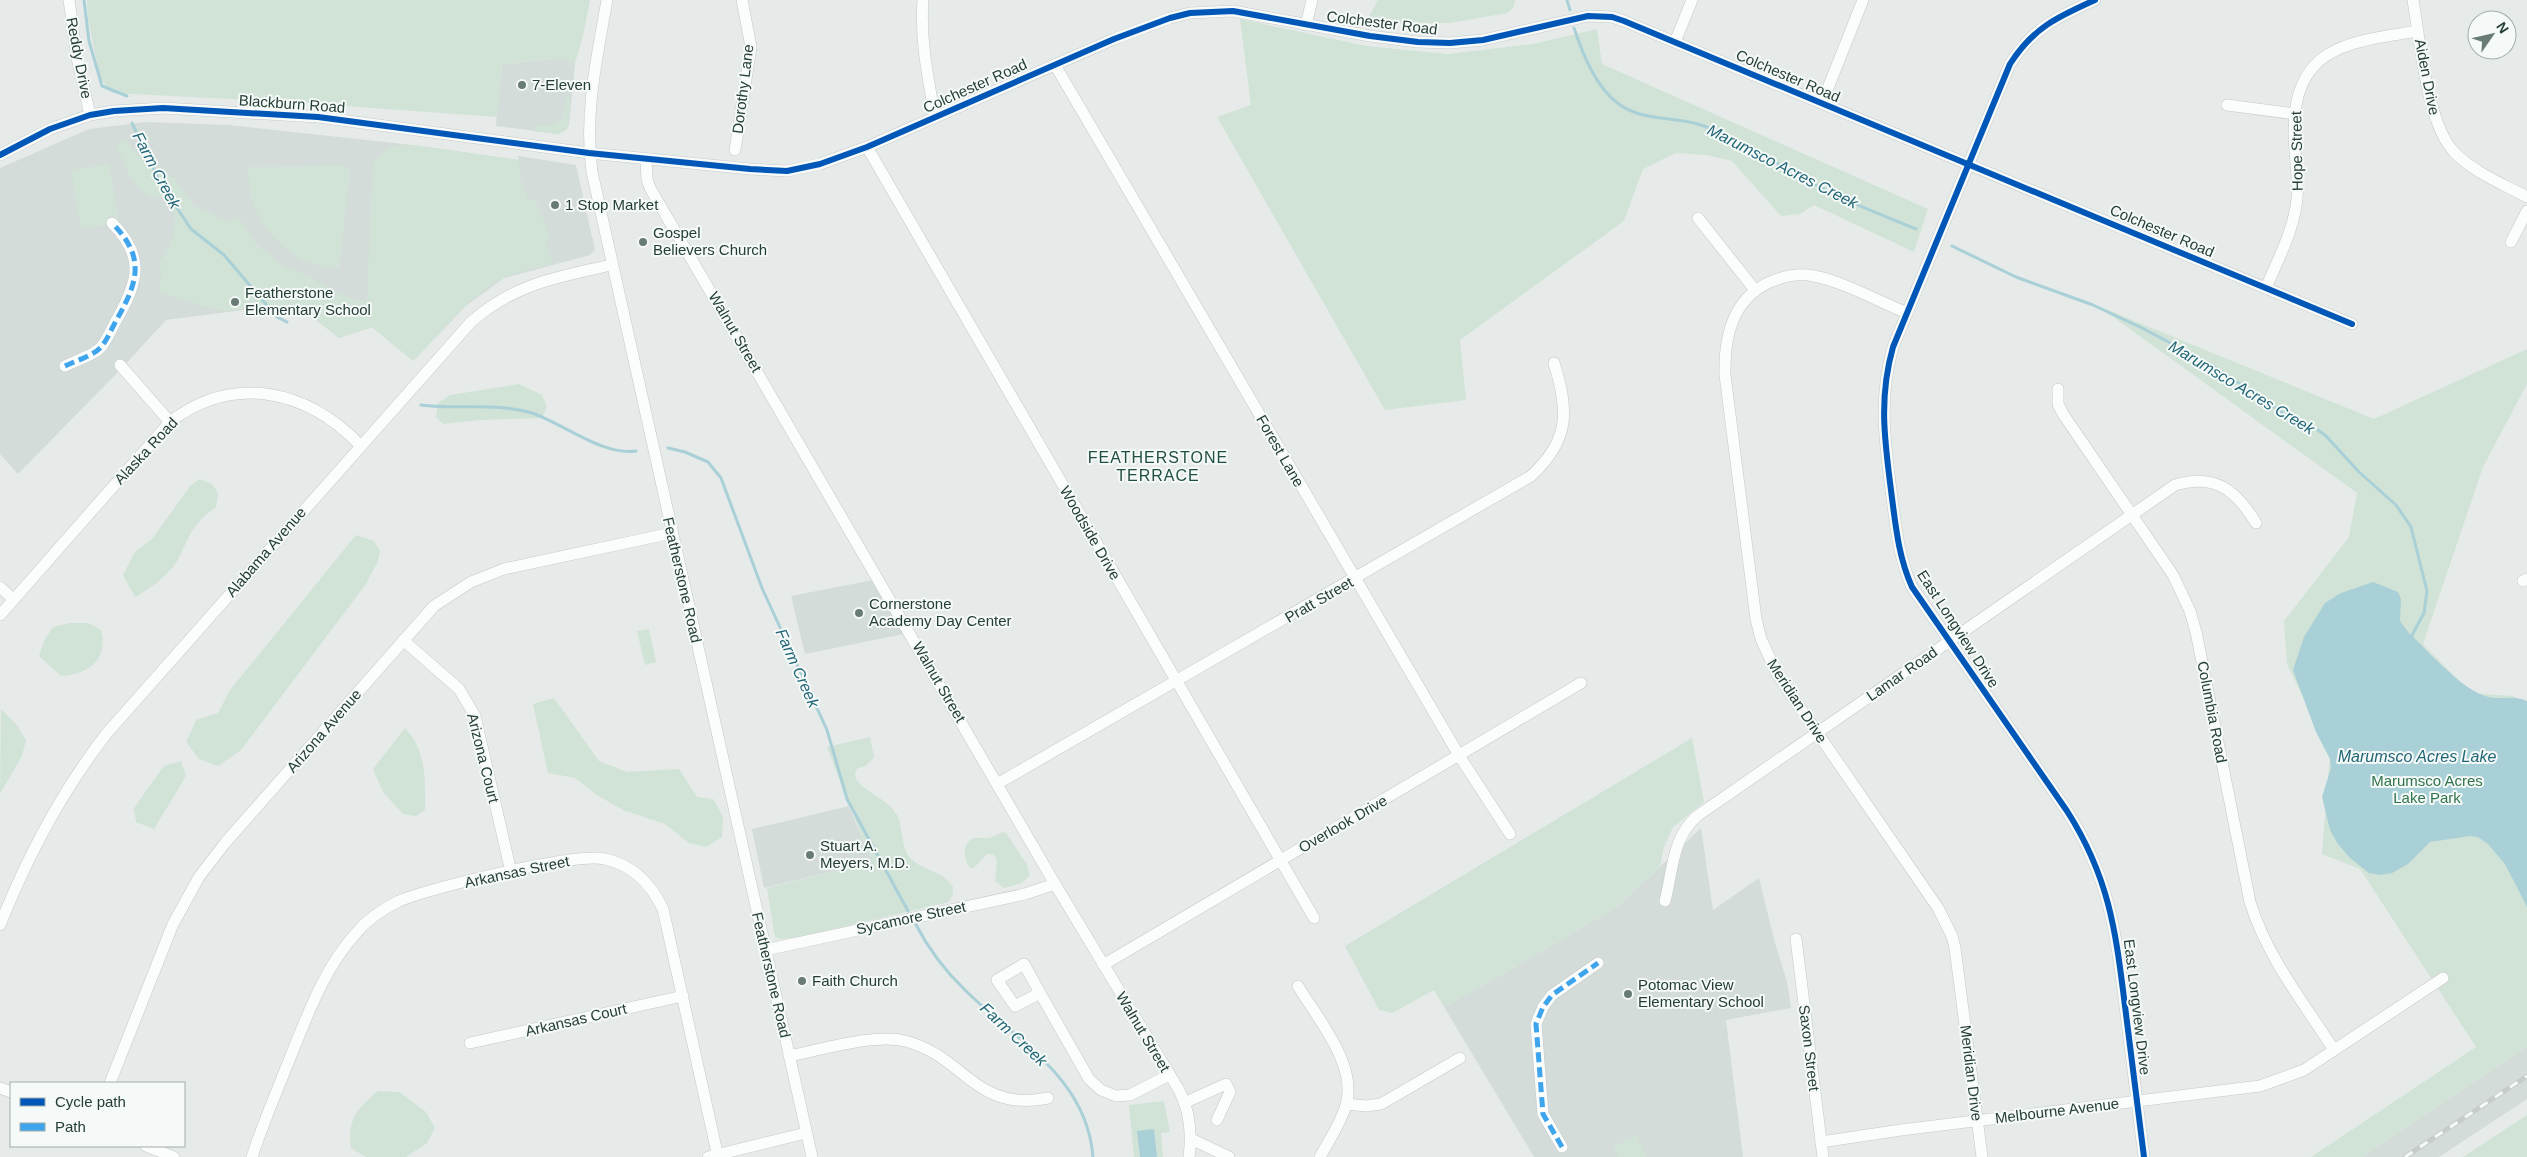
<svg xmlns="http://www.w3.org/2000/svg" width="2527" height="1157" font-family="Helvetica,sans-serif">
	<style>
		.built { fill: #d4dcd9 }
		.green { fill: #d0e3d6 }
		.water { fill: #a9cfd7 }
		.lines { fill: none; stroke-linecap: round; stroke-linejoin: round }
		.stream { stroke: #a9cfd7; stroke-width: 3 }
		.minor-casing { stroke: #c3c8c6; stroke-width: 12 }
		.minor { stroke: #fbfcfc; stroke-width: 11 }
		.rail-casing { stroke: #c7ccca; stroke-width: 5 }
		.rail { stroke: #f5f9f7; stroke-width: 3; stroke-dasharray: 9; stroke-linecap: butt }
		.quiet { stroke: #3ea4ec; stroke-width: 5; stroke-dasharray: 10 5; stroke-linecap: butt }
		.cycleway-casing { stroke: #f5f9f7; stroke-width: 9 }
		.cycleway { stroke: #0057b8; stroke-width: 6 }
		.poi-dot { fill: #687b75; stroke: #f5f9f7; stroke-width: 2 }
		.labels { text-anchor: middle; stroke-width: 4; stroke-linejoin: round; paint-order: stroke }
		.street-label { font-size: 15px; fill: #243e37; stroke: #f5f9f7 }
		.poi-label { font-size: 15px; fill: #243e37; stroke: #f5f9f7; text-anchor: start }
		.park-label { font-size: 15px; fill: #30734c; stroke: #f5f9f7 }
		.water-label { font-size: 16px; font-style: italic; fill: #216677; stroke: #f5f9f7 }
		.neighbourhood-label { font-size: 16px; letter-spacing: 1px; fill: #214f45; stroke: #f5f9f7 }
	</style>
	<rect width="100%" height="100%" fill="#e6ebe9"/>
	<g class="built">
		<path d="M565,58l10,5 -6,62 -3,5 -8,4 -62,-8 6,-62z"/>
		<path d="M146,122l83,3 184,20 105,15v-4l58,9 19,85 -5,5 -86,23 -38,28 -53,55 -41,-34 -33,11 -29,-23 -51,-7 -93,12 -44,48 -104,106 -18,-20v-286l89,-39z"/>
		<path d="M873,580l31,54 -99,20 -14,-58z"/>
		<path d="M849,806l23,56 -108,26 -12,-59z"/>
		<path d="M1701,828l12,82 46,-32 15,61 13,43 4,26 -65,12 17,137h-209l-90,-150 47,-26 127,-75z"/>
		<path d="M2527,1047v52l-88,58h-77z"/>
	</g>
	<g class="green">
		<path d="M87,0h503l-7,36 -8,27 -11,-5 -62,6 -5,53 -207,-15 -178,-9 -12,-15 -12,-59z"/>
		<path d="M1378,0h137l-2,8 -5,5 -59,10 -84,1z"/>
		<path d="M1240,19l126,27 82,8 85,-10 64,-15 5,35 326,145 -14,43 -100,-47 -14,9 -19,2 -49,-55 -26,-6 -30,-2 -33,16 -19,52 -164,119 6,60 -81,10 -168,-293 34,-12z"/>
		<path d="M570,96l-1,26 -3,8 -8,4 -25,-3 3,-5 15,-1 11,-6 4,-20z"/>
		<path d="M119,141h8l6,10 22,20 19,7 20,28 35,16 9,-6 18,28 28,23 25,9 22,15 24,9h12l6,-138 18,-16 22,-1 106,15 1,18 9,23 6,-2 14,35 -3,11 7,19c-16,4 -34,7 -49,14 -36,18 -63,55 -91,83l-41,-34 -33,11 -29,-23 -51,-7 -38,3 -62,-19 3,-22 -5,-6c18,-17 22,-44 14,-67h-22c-7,-7 -15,-13 -20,-22 -5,-9 -6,-18 -13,-26z"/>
		<path d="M109,164l10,58 -38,7 -10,-59z"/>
		<path d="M345,166l5,6 -11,96c-37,1 -73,-29 -85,-63 -5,-12 -5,-25 -6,-38z"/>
		<path d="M2098,306l276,113 153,-70v35l-44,83 -60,177 48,49 42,3 14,8v343l-165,110h-51l165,-110 -116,-178 -38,-15 8,-101 -43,-89 -3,-43 65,-84 8,-44z"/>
		<path d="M519,384l23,11 5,12 -5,11 -63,2 -36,4 -7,-7 2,-14 12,-8z"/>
		<path d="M200,479l12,5 6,9 -2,14c-26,19 -25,28 -39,54 -9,15 -27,28 -42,36l-12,-22 12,-23 17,-13 39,-54z"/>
		<path d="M356,535l18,6 6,10 -2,10 -12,23 -125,166 -23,16 -19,-7 -13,-17 10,-22 22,-7 12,-23z"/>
		<path d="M70,623h18l13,7c8,30 -13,44 -40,46l-22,-20 5,-15 9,-14z"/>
		<path d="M649,629l7,33 -11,3 -8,-34z"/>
		<path d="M554,698l45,63 28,11 52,-3 18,28 16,2 10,18 -1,20 -16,10 -17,-4 -24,-19 -42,-14 -26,-15 -22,-17 -27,-5 -15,-69z"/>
		<path d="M1,709l15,15 10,16 -4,16 -22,38z"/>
		<path d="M405,728c22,23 20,53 20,82l-9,6 -13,-2 -20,-22 -10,-23z"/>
		<path d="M870,737l4,20 -8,9 -8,2 -3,4 1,7c11,15 31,19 41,36 7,13 3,34 14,44 13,12 33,12 42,28v7l-4,8 -150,35 -18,2 -6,-2 -8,-49 105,-26 -45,-115z"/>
		<path d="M1692,738l12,64 -31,25 -9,20 -4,19 -42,40 -127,75 -47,26 -10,-17 -42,23 -13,-3 -34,-64z"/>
		<path d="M181,761l5,15 -32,53 -18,-7 -2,-14 30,-42z"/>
		<path d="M1003,832l3,1 20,30 4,12 -8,8 -18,5 -9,-7 2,-20 -3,-6 -7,-1 -13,14h-4c-7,-9 -8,-24 3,-30h16z"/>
		<path d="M378,1091l21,1 27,20 9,16 -8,15 -21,14h-40l-15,-9c-4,-28 6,-40 27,-57z"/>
		<path d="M1164,1101l6,31 -9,1 2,24h-29l-5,-52z"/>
		<path d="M2527,1115v42h-64z"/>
		<path d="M1636,1135l11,22h-29l-5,-10z"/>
	</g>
	<g class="water">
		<path d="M2373,582l25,10 3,7 -1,22 8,11c20,19 51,55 77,64 14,5 29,-2 42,5v206l-22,-43 -17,-20 -10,-7 -8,-1 -40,6 -22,22 -16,9 -11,2 -12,-2 -19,-15 -12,-14 -8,-14 -8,-33 9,-29 -1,-9 -14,-27 -23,-62 11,-33 21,-34 16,-10z"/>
		<path d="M1154,1129l3,28h-17l-3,-26z"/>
	</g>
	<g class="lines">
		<g class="stream">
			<path d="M84,0l5,41 13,45 25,10"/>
			<path d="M1567,0l3,10"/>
			<path d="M1574,28c9,27 22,60 46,77 25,17 57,11 84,21 42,16 78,42 118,62 30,16 63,28 94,41"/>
			<path d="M132,123l29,61 30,45 33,26 53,62 10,5"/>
			<path d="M1952,246l64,31 77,28 49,23 70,37 71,48 31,14 12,9 33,36 37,33 15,22 16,64 -3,22 -14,26"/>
			<path d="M421,405c36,5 76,-3 111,8 32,11 71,43 104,38"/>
			<path d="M668,448l17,4 23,10 13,16 41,110 65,142 20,69 61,112"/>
			<path d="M915,923c13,25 29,47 50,67 50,50 122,87 128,167"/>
		</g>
		<defs>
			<g id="minor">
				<path d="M69,0l8,58 13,57"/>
				<path d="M607,0c-10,57 -23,114 -15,172l220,985"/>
				<path d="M923,0c-3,40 5,78 12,117"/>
				<path d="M2095,0c-38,17 -62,28 -85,64l-117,283c-15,53 -8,96 -1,151 4,31 7,60 20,89l155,224c44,69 49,124 59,203 6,47 12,95 18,143"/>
				<path d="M2413,0c7,41 14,125 42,153 20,20 48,31 72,44"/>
				<path d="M1306,25l6,-25"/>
				<path d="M1675,42l17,-42"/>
				<path d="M1055,65l405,692 50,77"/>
				<path d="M1822,103l41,-103"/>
				<path d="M2227,105l68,9"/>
				<path d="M867,147l447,771"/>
				<path d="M735,150l16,-103 -9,-47"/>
				<path d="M0,155l50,-26 40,-14 24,-4 49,-3 155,9 271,36 161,16 37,2 33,-7 47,-17 247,-108 56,-21 20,-5 43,-2 137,25 48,6 32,1 33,-3 105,-24 24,1 12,4 728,303"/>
				<path d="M646,159l1,20 3,9 405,696 124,206c11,21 13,44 10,67"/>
				<path d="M1698,218l57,72"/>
				<path d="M2511,242l16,-31"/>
				<path d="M2266,288c12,-29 28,-58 31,-89 2,-23 -3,-46 -3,-68 0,-86 56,-89 124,-100"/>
				<path d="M1907,313c-27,-11 -65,-32 -93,-37 -15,-3 -30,0 -44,6 -38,17 -46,55 -45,93l31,244 5,20 16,35 161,234 14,28 3,12 27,209"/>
				<path d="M120,365l50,57"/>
				<path d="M65,366c10,-5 30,-11 37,-20 6,-8 10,-18 15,-27 21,-37 29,-62 -5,-96"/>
				<path d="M2058,389v15l5,10 110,161 17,36 6,21 54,270c17,55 53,100 84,148"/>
				<path d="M2523,581l4,-2"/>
				<path d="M0,587l13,12"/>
				<path d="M0,615l170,-193c64,-49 137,-32 190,23"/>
				<path d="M403,640l56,49 16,27 36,156"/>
				<path d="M997,784l534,-308c39,-36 38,-65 23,-113"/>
				<path d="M1665,901c8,-31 7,-63 32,-85l478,-331c40,-12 61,5 81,38"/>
				<path d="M0,925c28,-70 61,-133 107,-192l364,-411c45,-39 84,-44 140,-57"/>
				<path d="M1796,939l27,218"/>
				<path d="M765,950l260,-56 30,-10"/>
				<path d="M1024,964l16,29 -25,13 -18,-26z"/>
				<path d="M1103,965l478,-282"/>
				<path d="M1298,986c19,32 60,79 48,119 -5,18 -17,35 -26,52"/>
				<path d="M1040,993l49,86 12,11 15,6 14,-1 39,-20"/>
				<path d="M470,1043l213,-47"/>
				<path d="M789,1056c32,-6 86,-23 116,-15 60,15 70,72 143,57"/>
				<path d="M110,1083l63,-159 26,-47 26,-34 209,-237 37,-24 33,-13 168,-36"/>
				<path d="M0,1088l11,4"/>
				<path d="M1184,1103l42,-19 4,8 -13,28"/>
				<path d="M1346,1104l20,2 15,-2 79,-46"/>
				<path d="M1191,1139l38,18"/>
				<path d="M1821,1142l80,-12 359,-44 44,-16 139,-92"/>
				<path d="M146,1146l28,11"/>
				<path d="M1562,1147l-19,-33 -7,-90 7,-17 9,-12 46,-32"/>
				<path d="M252,1157c11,-34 25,-66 38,-99 18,-44 34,-90 67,-126 11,-13 26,-23 42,-31 30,-13 178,-49 206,-42 28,6 46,25 58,50l55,248"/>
				<path d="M708,1157l98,-24"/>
			</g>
		</defs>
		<use href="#minor" class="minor-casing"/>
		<use href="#minor" class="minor"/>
		<defs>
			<path id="rail" d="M2405,1157l122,-81"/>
		</defs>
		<use href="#rail" class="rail-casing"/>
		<use href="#rail" class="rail"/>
		<g class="quiet">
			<path d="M65,366c10,-5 30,-11 37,-20 6,-8 10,-18 15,-27 21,-37 29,-62 -5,-96"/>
			<path d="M1562,1147l-19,-33 -7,-90 7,-17 9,-12 46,-32"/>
		</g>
		<defs>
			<g id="cycleway">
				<path d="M2095,0c-38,17 -62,28 -85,64l-117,283c-15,53 -8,96 -1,151 4,31 7,60 20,89l155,224c44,69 49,124 59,203 6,47 12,95 18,143"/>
				<path d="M0,155l50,-26 40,-14 24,-4 49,-3 155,9 271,36 161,16 37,2 33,-7 47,-17 247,-108 56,-21 20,-5 43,-2 137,25 48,6 32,1 33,-3 105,-24 24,1 12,4 728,303"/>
			</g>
		</defs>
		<use href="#cycleway" class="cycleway-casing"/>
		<use href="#cycleway" class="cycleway"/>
	</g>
	<g class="poi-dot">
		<circle cx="522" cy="85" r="5"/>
		<circle cx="555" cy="205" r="5"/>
		<circle cx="643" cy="242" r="5"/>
		<circle cx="235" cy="302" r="5"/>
		<circle cx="859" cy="613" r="5"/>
		<circle cx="810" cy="855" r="5"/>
		<circle cx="802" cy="981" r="5"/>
		<circle cx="1628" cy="994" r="5"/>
	</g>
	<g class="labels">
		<g class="street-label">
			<text transform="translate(1382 23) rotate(7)" y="5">Colchester Road</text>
			<text transform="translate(79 58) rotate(79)" y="5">Reddy Drive</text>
			<text transform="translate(1788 76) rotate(23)" y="5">Colchester Road</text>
			<text transform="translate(2427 77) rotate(79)" y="5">Aiden Drive</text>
			<text transform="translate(975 86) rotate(-24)" y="5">Colchester Road</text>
			<text transform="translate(743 89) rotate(-83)" y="5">Dorothy Lane</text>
			<text transform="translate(292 104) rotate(4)" y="5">Blackburn Road</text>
			<text transform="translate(2297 151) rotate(-91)" y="5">Hope Street</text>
			<text transform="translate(2162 231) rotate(23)" y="5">Colchester Road</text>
			<text transform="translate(735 332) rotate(60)" y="5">Walnut Street</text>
			<text transform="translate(146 451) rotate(-47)" y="5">Alaska Road</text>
			<text transform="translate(1280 451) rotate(60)" y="5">Forest Lane</text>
			<text transform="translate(1090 533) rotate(60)" y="5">Woodside Drive</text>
			<text transform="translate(266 552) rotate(-49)" y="5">Alabama Avenue</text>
			<text transform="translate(682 580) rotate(77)" y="5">Featherstone Road</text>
			<text transform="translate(1319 600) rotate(-30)" y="5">Pratt Street</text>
			<text transform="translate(1958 629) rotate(57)" y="5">East Longview Drive</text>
			<text transform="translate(1902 674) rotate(-35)" y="5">Lamar Road</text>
			<text transform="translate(939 682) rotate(60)" y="5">Walnut Street</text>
			<text transform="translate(1797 701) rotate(57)" y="5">Meridian Drive</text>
			<text transform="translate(2212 712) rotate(79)" y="5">Columbia Road</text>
			<text transform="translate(324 731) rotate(-49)" y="5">Arizona Avenue</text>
			<text transform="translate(483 758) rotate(76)" y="5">Arizona Court</text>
			<text transform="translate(1343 824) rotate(-30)" y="5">Overlook Drive</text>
			<text transform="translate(517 872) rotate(-12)" y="5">Arkansas Street</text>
			<text transform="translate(911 918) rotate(-12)" y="5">Sycamore Street</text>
			<text transform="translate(771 975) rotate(77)" y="5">Featherstone Road</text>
			<text transform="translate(2137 1007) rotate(83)" y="5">East Longview Drive</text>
			<text transform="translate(576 1020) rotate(-13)" y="5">Arkansas Court</text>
			<text transform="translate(1143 1032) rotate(59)" y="5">Walnut Street</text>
			<text transform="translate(1809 1048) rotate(83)" y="5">Saxon Street</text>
			<text transform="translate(1971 1073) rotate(83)" y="5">Meridian Drive</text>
			<text transform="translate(2057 1111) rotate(-7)" y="5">Melbourne Avenue</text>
		</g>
		<g class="poi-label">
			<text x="532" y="90">7-Eleven</text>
			<text x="565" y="210">1 Stop Market</text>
			<text x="653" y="238">Gospel<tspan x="653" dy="17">Believers Church</tspan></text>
			<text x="245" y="298">Featherstone<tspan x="245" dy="17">Elementary School</tspan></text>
			<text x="869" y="609">Cornerstone<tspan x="869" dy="17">Academy Day Center</tspan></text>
			<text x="820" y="851">Stuart A.<tspan x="820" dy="17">Meyers, M.D.</tspan></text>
			<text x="812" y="986">Faith Church</text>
			<text x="1638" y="990">Potomac View<tspan x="1638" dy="17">Elementary School</tspan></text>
		</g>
		<g class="park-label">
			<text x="2427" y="786">Marumsco Acres<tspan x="2427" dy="17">Lake Park</tspan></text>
		</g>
		<g class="water-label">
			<text transform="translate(1783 166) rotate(27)" y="6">Marumsco Acres Creek</text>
			<text transform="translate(157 170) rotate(62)" y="6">Farm Creek</text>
			<text transform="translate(2242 387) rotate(31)" y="6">Marumsco Acres Creek</text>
			<text transform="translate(798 668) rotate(66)" y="6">Farm Creek</text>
			<text x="2417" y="762">Marumsco Acres Lake</text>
			<text transform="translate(1014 1034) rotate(43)" y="6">Farm Creek</text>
		</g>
		<g class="neighbourhood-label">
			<text x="1158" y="463">FEATHERSTONE<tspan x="1158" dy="18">TERRACE</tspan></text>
		</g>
	</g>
	<rect x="10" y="1082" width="175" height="65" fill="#f5f9f7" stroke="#a1aeaa"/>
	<rect x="20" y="1098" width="25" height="8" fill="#0057b8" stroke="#a1aeaa"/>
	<text x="55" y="1107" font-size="15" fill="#243e37">Cycle path</text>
	<rect x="20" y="1123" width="25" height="8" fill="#3ea4ec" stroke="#a1aeaa"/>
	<text x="55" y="1132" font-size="15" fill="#243e37">Path</text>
	<g transform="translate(2492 35) rotate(56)"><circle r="24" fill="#f5f9f7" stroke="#a1aeaa"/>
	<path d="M0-4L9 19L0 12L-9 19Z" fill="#687b75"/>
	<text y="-8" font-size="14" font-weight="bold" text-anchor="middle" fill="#243e37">N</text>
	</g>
</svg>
